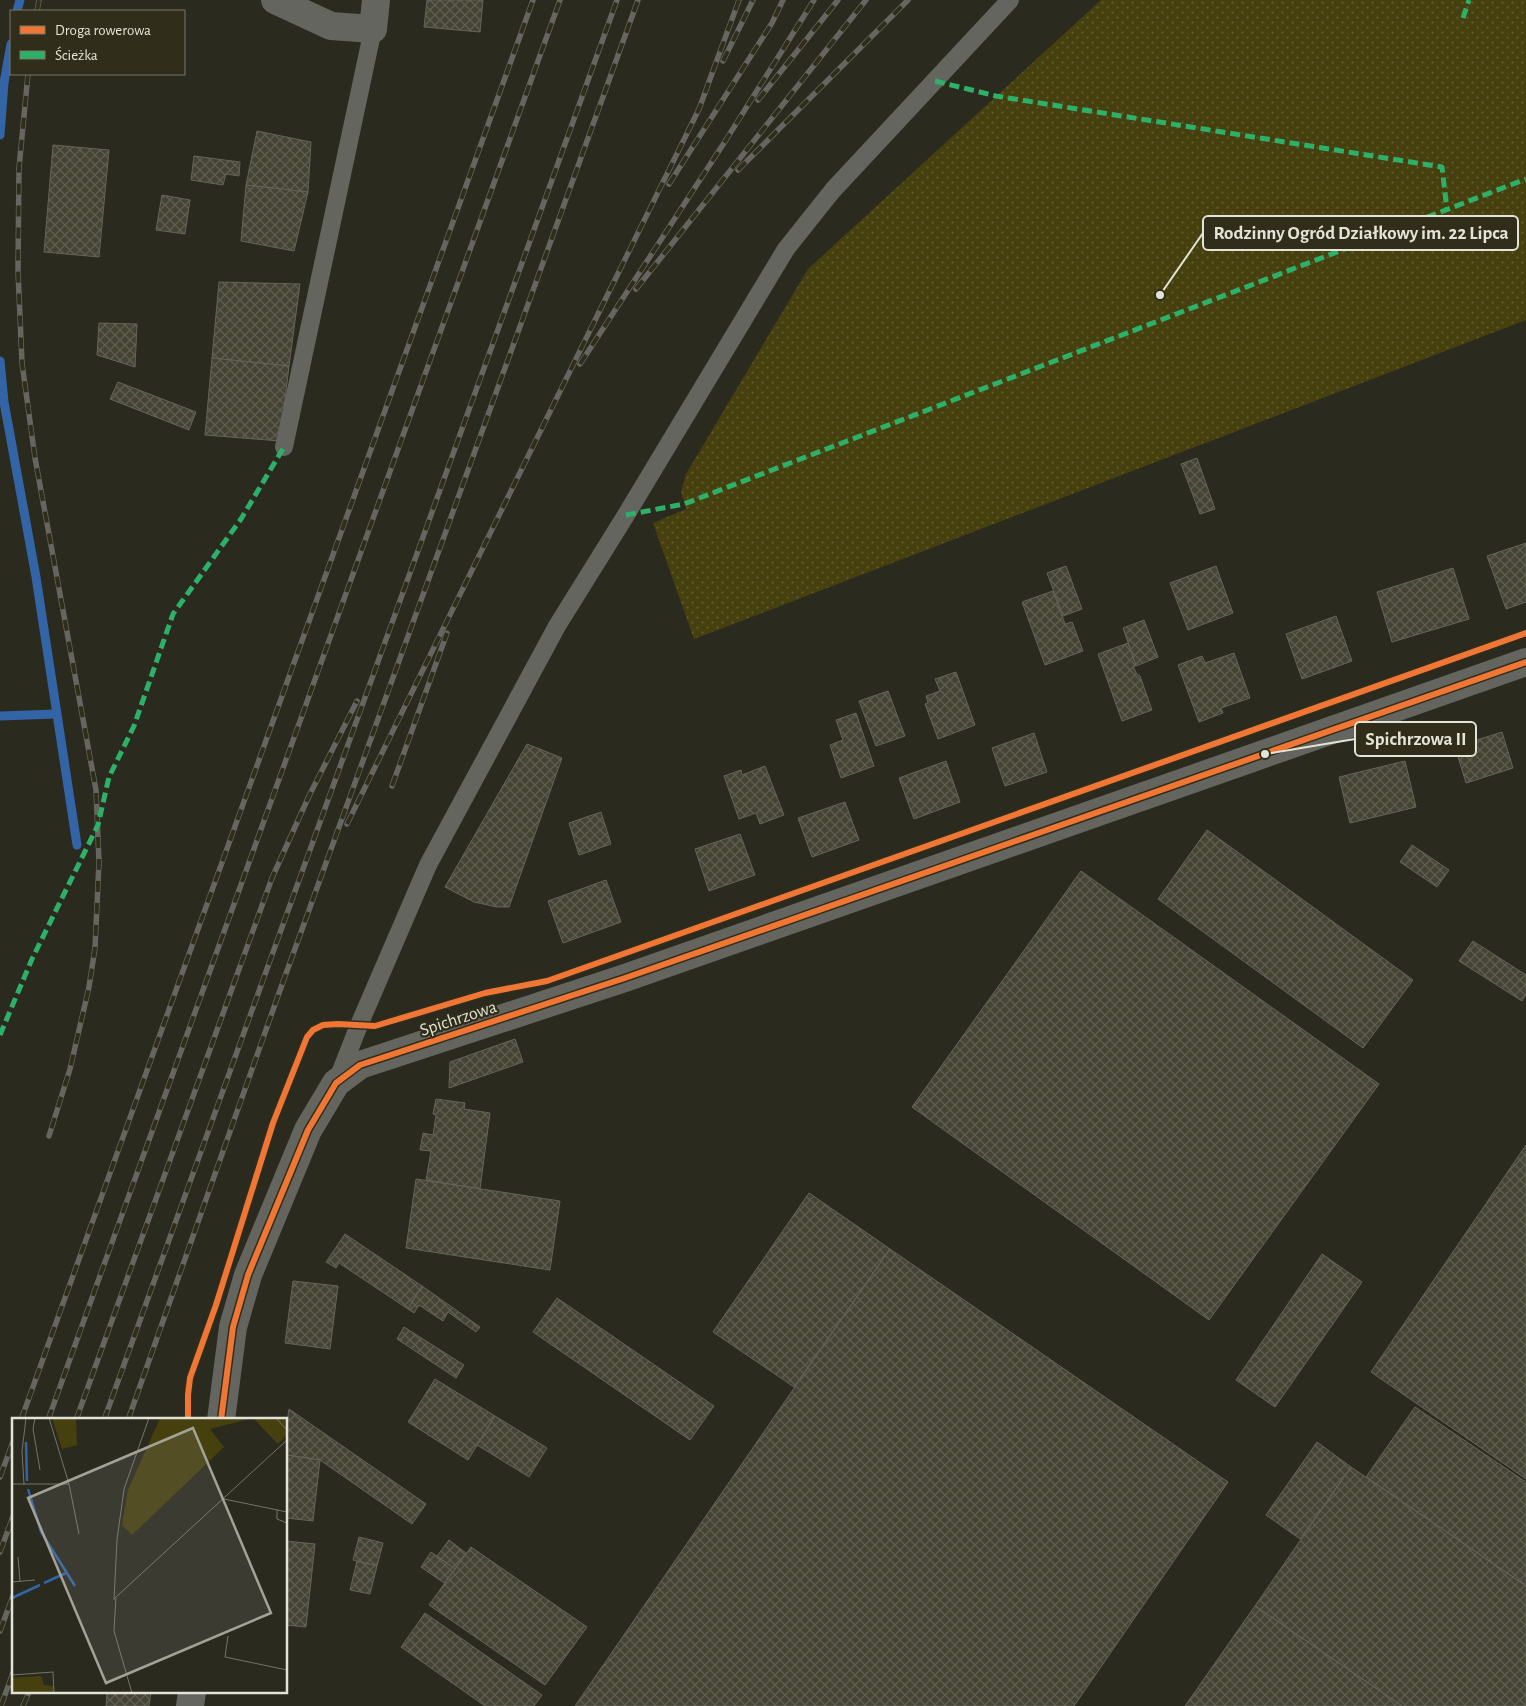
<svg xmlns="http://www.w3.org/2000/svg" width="1526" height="1706" font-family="'Alegreya Sans',sans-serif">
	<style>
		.garden { fill: url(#garden-dots) }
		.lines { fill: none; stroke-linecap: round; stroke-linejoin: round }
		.stream { stroke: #3264a6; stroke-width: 9 }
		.building { fill: url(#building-cross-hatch); stroke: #65645a }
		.lane { stroke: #656560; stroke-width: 18 }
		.street { stroke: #656560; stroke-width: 28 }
		.rail-casing { stroke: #666660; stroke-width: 5.5 }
		.rail { stroke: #302e1a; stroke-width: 4; stroke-dasharray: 11; stroke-linecap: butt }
		.quiet { stroke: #2db169; stroke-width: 5; stroke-dasharray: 10 5; stroke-linecap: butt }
		.cycleway-casing { stroke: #302e1a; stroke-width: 9 }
		.cycleway { stroke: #f07635; stroke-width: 6 }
		.labels { text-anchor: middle; stroke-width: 4.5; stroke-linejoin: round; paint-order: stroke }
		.street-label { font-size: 18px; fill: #e4e3d7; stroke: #302e1a }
		.inset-river { fill: none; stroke: #3264a6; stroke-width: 2.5 }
		.inset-road { fill: none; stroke: #757469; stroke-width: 1 }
		.view { fill: #a3a297; fill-opacity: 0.15; stroke: #a3a297; stroke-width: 2.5 }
		.inset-edge { fill: none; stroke: #e4e3d7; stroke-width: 2.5 }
		.leader { fill: none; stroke: #e4e3d7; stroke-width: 2 }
		.callout-dot { fill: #e4e3d7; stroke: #302e1a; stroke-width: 2 }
		.callout { fill: #302e1a; stroke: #e4e3d7; stroke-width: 2 }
		.callout-label { font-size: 19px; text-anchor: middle; font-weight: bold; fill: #e4e3d7 }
	</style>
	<defs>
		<pattern id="garden-dots" width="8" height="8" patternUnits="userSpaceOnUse" patternTransform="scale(1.25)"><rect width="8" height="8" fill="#46400f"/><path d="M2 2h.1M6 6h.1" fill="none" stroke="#615b31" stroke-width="1.8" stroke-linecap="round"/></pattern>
		<pattern id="building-cross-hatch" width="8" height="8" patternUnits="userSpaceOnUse" patternTransform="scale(1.25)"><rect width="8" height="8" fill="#454334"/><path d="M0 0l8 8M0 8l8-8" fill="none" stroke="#605e51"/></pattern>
	</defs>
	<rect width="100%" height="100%" fill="#2b2a1f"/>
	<path class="garden" d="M1101,0h425v320l-832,319 -41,-116 33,-14 -5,-17 5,-18 122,-205z"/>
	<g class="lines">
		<g class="stream">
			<path d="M17,11l3,-11"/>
			<path d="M0,135l4,-52 7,-39"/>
			<path d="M0,361l4,41 32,175 41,268"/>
			<path d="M0,716l56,-2"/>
		</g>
	</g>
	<g class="building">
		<path d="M427,0h56l-3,32 -56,-5z"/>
		<path d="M257,131l54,11 -3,50 -62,-7z"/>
		<path d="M53,145l56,5 -10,107 -55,-5z"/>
		<path d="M194,156l46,6 -1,14 -13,-2 -3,11 -32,-5z"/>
		<path d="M246,185l62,7 -14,59 -53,-10z"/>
		<path d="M162,195l28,5 -5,34 -29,-4z"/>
		<path d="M219,282l81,2 -11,82 -77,-8z"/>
		<path d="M99,323l38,1 -2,43 -38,-12z"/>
		<path d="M212,358l77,8 -9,75 -75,-6z"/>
		<path d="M118,382l78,30 -7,18 -79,-31z"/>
		<path d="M1197,458l18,51 -15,5 -19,-50z"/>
		<path d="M1526,543v59l-20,7 -19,-53z"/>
		<path d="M1066,566l16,43 -19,7 -16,-43z"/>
		<path d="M1216,566l17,47 -45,17 -18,-47z"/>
		<path d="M1453,568l16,51 -77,23 -15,-50z"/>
		<path d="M1053,591l12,33 7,-2 11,29 -38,14 -23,-63z"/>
		<path d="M1336,616l16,45 -50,18 -16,-45z"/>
		<path d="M1144,620l14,37 -22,9 -13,-38z"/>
		<path d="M1128,643l8,23h-3l3,7 4,3 12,34 -30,11 -24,-67z"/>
		<path d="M1234,653l16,45 -29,10 2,5 -24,9 -21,-57 24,-9 3,7z"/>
		<path d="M956,672l19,53 -37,14 -13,-35 3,-1 -2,-7 14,-5 -5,-12z"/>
		<path d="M888,691l17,45 -29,10 -17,-45z"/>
		<path d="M856,713l18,53 -33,12 -11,-33 13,-5 -7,-20z"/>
		<path d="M1502,732l11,36 -47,15 -11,-36z"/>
		<path d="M1034,733l13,39 -42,14 -13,-38z"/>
		<path d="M527,744l35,14 -53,149h-12l-23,-5 -29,-15z"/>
		<path d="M946,761l14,41 -46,17 -15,-41z"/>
		<path d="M1405,761l11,46 -66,16 -11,-46z"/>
		<path d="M765,766l19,49 -24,9 -4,-11 -17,6 -15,-43 17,-6 1,5z"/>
		<path d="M845,802l14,38 -47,17 -14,-39z"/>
		<path d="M601,812l10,32 -32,11 -10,-32z"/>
		<path d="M1207,830l206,150 -50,68 -205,-149z"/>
		<path d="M740,834l15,41 -46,16 -14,-42z"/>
		<path d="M1412,845l37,25 -12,17 -37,-25z"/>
		<path d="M1081,871l298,213 -170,236 -297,-213z"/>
		<path d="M606,880l15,42 -58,21 -15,-42z"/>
		<path d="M1473,941l53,34v19l-4,7 -63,-40z"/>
		<path d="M515,1039l8,23 -74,26 1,-26z"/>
		<path d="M436,1099l29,4 -1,6 26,4 -10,76 -54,-9 5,-29 -11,-1 3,-17 10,2 3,-20 -3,-1z"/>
		<path d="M1526,1145v334l-155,-107z"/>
		<path d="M416,1179l144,22 -10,69 -144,-22z"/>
		<path d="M809,1193l81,56 -96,138 -81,-55z"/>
		<path d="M345,1234l77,52 -14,23 -69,-46 -3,5 -10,-6z"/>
		<path d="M890,1249l338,233 -154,224h-499z"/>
		<path d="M1322,1254l40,28 -87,125 -39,-27z"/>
		<path d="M293,1281l45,5 -8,63 -45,-6z"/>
		<path d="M422,1286l58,41 -4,5 -28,-20 -5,9 -24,-16 -5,8 -6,-4z"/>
		<path d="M557,1298l157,108 -24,34 -157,-108z"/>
		<path d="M404,1327l60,38 -8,13 -59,-39z"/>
		<path d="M435,1379l60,37 -27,44 -60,-38z"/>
		<path d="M1415,1407l111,75v104l-160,-109z"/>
		<path d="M289,1409l137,95 -14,20 -92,-64 -34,-5v-26z"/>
		<path d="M495,1416l52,32 -18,29 -52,-32z"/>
		<path d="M1317,1442l34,25 -51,72 -34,-24z"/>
		<path d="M286,1455l34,5 -7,61 -27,-3z"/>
		<path d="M1351,1467l175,119v120h-124l-147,-100z"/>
		<path d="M359,1537l24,6 -6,23 -24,-6z"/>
		<path d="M449,1540l17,13 -11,16 -18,-13z"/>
		<path d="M286,1541l29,3 -9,83 -20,-2z"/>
		<path d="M471,1547l116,80 -42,58 -116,-80z"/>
		<path d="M431,1552l24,17 -11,14 -23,-16z"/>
		<path d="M357,1561l20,5 -7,28 -20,-4z"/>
		<path d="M1255,1606l147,100h-217z"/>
		<path d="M425,1613l117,82 -8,11h-49l-84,-59z"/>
		<path d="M107,1692h44l-2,14h-43z"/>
	</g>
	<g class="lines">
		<g class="lane">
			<path d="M284,447l89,-418"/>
			<path d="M337,1081l22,-56 69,-160 129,-239 69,-111 160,-266 47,-59 177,-190"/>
		</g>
		<g class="street">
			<path d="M275,0l56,26 42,3 3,-29"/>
			<path d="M221,1420l12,-93 15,-52 60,-145 28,-47 24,-18 265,-87 901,-316"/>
			<path d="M190,1706l2,-14"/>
		</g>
		<defs>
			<g id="rail">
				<path d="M37,11l2,-11"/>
				<path d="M723,61l30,-61"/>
				<path d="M28,74l-9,94 -1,103 4,92 13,95 61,332 3,72 -4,86 -6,39 -19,82 -21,67"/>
				<path d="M758,100l80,-100"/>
				<path d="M738,170l170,-170"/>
				<path d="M669,184l103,-161 11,-23"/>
				<path d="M636,289l230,-289"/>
				<path d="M580,364l144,-221 90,-143"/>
				<path d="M392,786l55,-153"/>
				<path d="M347,824l352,-715 40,-109"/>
				<path d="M21,1420l512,-1420"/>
				<path d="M48,1420l512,-1420"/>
				<path d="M76,1420l196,-542 37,-82 48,-95"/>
				<path d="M104,1420l513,-1420"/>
				<path d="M128,1420l151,-427 359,-993"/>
				<path d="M0,1477l14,-38"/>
				<path d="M0,1552l14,-38"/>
				<path d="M0,1631l14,-38"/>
				<path d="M1,1706l13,-36"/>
				<path d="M23,1706l6,-14"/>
			</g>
		</defs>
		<use href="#rail" class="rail-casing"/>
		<use href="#rail" class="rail"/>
		<g class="quiet">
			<path d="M1463,18l6,-18"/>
			<path d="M935,81l61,15 446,71 5,43"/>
			<path d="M626,515l58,-11 842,-325"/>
			<path d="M0,1035l32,-76 66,-134 11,-48 25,-51 39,-112 68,-95 43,-72"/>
		</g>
		<defs>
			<g id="cycleway">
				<path d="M188,1420v-25l2,-17 26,-73 57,-182 34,-86 6,-7 10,-5 15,-1 37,2 110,-33 62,-12 979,-348"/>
				<path d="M221,1420l12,-93 15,-52 60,-145 28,-47 24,-18 265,-87 901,-316"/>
			</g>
		</defs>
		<use href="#cycleway" class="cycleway-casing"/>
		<use href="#cycleway" class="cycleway"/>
	</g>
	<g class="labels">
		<g class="street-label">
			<text transform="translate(458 1018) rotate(-18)" y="6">Spichrzowa</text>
		</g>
	</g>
	<g transform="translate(12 1418)">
		<rect width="275" height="275" fill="#2b2a1f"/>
		<path d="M29,258l3,9 9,1 1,7h-42v-15z" fill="#46400f"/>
		<path d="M40,0h24l1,27 -15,4zM148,0h127v17l-9,9 -25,-26 -43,11 14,18 -92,88 -10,-10 6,-35z" fill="#46400f"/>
		<path class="inset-river" d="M14,24l1,39M16,71l13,43 34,54M32,165l22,-10M0,180l28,-13"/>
		<path class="inset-road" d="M23,0l-2,11 7,41M264,0l11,12M0,66h57l-20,-66M57,66l10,50M12,67l-2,-34 4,-33M212,81l63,13M265,92v9l10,4M6,139l2,24M0,164l23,-2M102,182l3,-60 7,-51 25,-71M216,218l-3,21 62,13M0,257l41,-3 1,21M120,275l-18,-62 2,-34 171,-157"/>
		<path class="view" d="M181,10l78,185 -165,70 -78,-185z"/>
		<rect width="275" height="275" class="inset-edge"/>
	</g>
	<path class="leader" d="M1160 295L1203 233M1265 754L1355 739"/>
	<g class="callout-dot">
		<circle cx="1160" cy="295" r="5"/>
		<circle cx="1265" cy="754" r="5"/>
	</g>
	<g class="callout">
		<rect x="1203" y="216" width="315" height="34" rx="5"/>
		<rect x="1355" y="722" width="121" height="34" rx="5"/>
	</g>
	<g class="callout-label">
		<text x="1361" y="239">Rodzinny Ogród Działkowy im. 22 Lipca</text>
		<text x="1416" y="745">Spichrzowa II</text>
	</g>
	<rect x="10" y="10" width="175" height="65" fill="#302e1a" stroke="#787666"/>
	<rect x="20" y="26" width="25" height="8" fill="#f07635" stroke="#787666"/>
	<text x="55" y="35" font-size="15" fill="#e4e3d7">Droga rowerowa</text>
	<rect x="20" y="51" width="25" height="8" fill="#2db169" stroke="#787666"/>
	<text x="55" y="60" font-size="15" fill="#e4e3d7">Ścieżka</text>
</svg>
